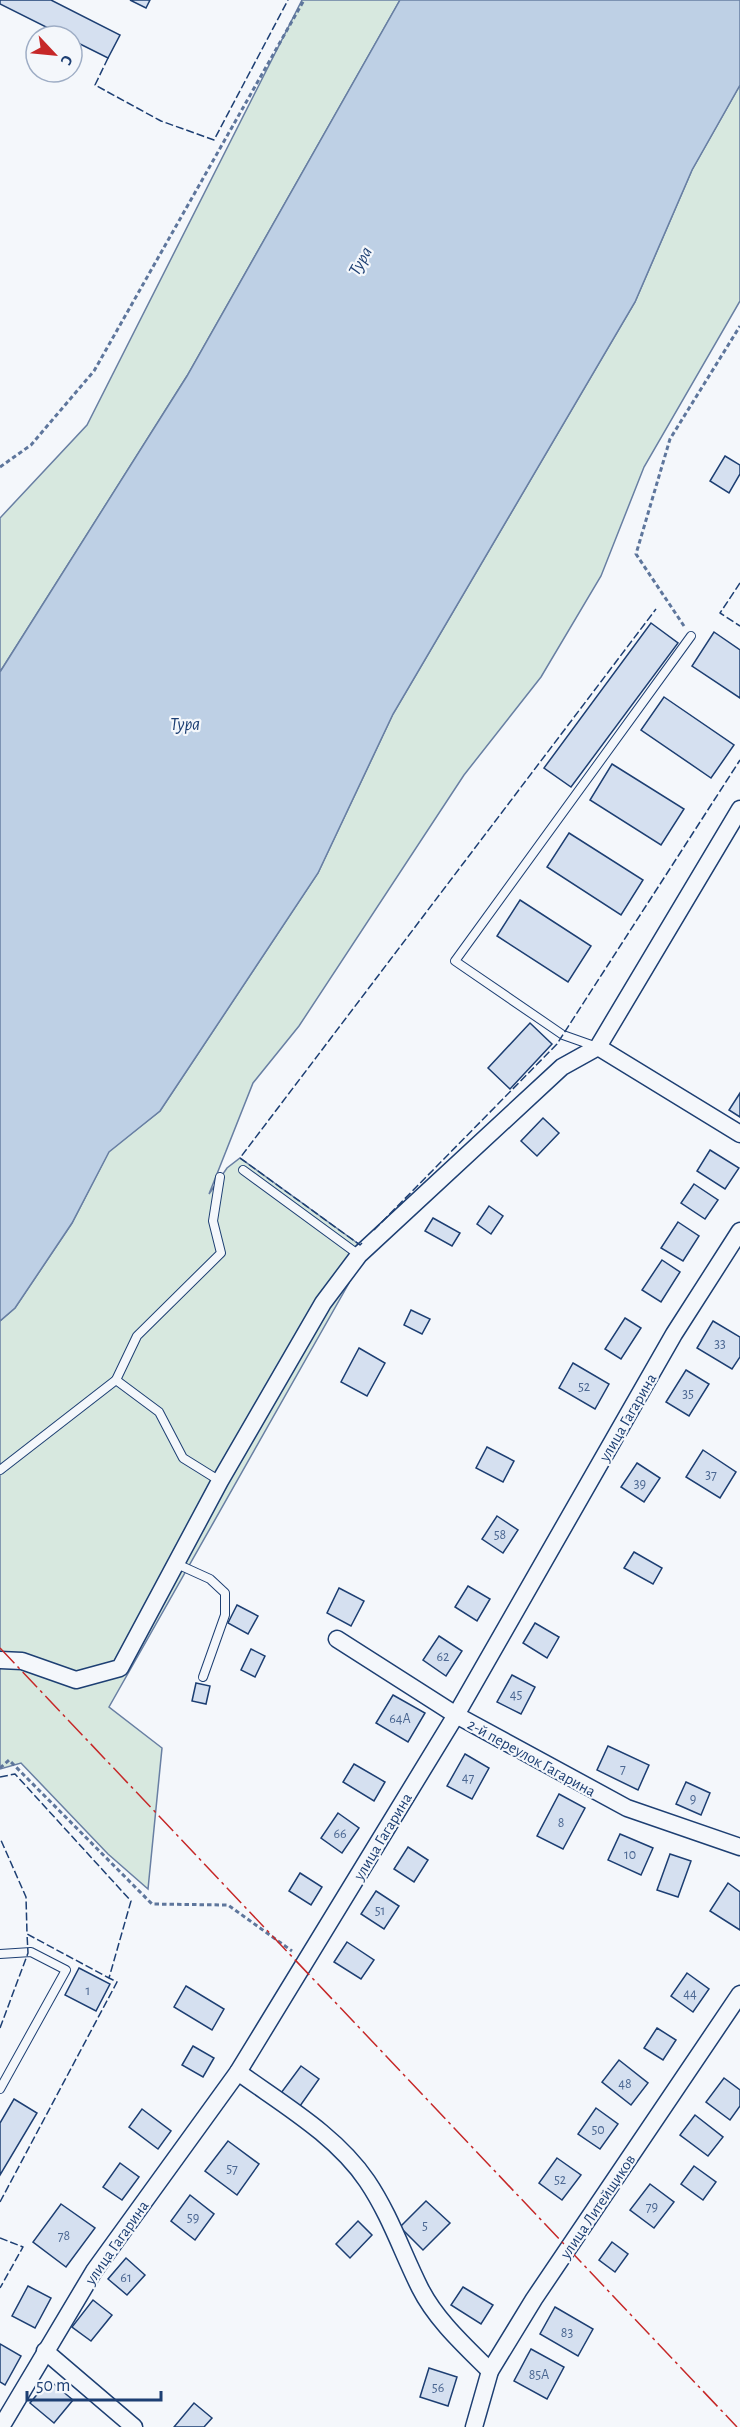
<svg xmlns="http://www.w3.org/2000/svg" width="740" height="2427" font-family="'Alegreya Sans',sans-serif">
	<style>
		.green { fill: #d7e8df; stroke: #687fa3; stroke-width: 1.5 }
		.water { fill: #bed0e5; stroke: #687fa3; stroke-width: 1.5 }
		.building { fill: #d5e0f0; stroke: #1d3f73; stroke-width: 1.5 }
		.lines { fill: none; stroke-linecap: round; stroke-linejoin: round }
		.service-casing { stroke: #1d3f73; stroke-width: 10 }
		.minor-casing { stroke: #1d3f73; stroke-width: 19 }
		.path { stroke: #5e769c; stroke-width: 3; stroke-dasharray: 4.5 3; stroke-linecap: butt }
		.service { stroke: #f4f7fb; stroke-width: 8 }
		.minor { stroke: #f4f7fb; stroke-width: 16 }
		.fence { stroke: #1d3f73; stroke-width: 1.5; stroke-dasharray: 8 3; stroke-linecap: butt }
		.power { stroke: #c62828; stroke-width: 1.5; stroke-dasharray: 21 4.5 3 4.5; stroke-linecap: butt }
		.labels { text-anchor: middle; stroke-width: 4.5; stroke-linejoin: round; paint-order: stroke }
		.number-label { font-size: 14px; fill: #4b6792 }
		.street-label { font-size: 16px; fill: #1d3f73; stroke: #f4f7fb }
		.water-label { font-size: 18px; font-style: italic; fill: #1d3f73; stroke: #f4f7fb }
	</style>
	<rect width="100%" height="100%" fill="#f4f7fb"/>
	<g class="green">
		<path d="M302,0h98l-213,376 -187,296v-154l87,-93z"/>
		<path d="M740,85v216l-96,166 -43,109 -60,101 -77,98 -165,251 -46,57 -44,111 18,-26 13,-10 120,87 -11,38 -240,424 53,41 -14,141 -40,-35 -87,-91 -21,6v-448l15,-13 57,-85 37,-72 51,-40 158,-238 75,-159 242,-412 57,-132z"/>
	</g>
	<path class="water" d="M400,0h340v85l-48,85 -57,132 -242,412 -75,159 -158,238 -51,41 -37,71 -57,85 -15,13v-649l187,-296z"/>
	<g class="building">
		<path d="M0,0h51l69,35 -12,23 -36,-18v-4h-8l-64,-32z"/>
		<path d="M130,0h20l-4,8z"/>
		<path d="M725,456l15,9v9l-11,19 -19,-12z"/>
		<path d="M651,623l27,20 -107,144 -27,-19z"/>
		<path d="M714,632l26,18v48l-48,-32z"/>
		<path d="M664,697l70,48 -23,33 -70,-48z"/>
		<path d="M612,764l72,45 -23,36 -71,-45z"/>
		<path d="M569,833l74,47 -22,35 -74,-48z"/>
		<path d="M520,900l71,46 -23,36 -71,-46z"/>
		<path d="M530,1023l22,21 -42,45 -22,-21z"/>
		<path d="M740,1093v24l-11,-7z"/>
		<path d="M543,1118l16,15 -22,23 -16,-15z"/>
		<path d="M710,1150l29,18 -14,21 -28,-18z"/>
		<path d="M694,1184l24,16 -13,19 -24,-16z"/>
		<path d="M489,1206l14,10 -12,18 -14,-10z"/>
		<path d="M433,1218l27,15 -8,13 -27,-15z"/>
		<path d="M678,1222l21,14 -16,25 -22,-13z"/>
		<path d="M662,1260l18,12 -19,30 -19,-12z"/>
		<path d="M411,1310l19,9 -8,15 -18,-9z"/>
		<path d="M625,1318l16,10 -20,31 -16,-10z"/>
		<path d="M713,1321l27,16v20l-8,12 -35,-21z"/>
		<path d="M359,1348l26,15 -18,33 -26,-14z"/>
		<path d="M573,1363l36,21 -14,25 -36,-21z"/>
		<path d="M686,1370l23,14 -20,32 -23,-14z"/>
		<path d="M487,1447l27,14 -11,21 -27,-14z"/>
		<path d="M703,1450l33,22 -16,26 -34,-21z"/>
		<path d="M637,1463l23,15 -16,24 -23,-15z"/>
		<path d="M497,1516l21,14 -15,23 -21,-14z"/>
		<path d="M634,1552l28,16 -9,16 -29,-16z"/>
		<path d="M468,1586l22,13 -13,22 -22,-14z"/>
		<path d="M339,1588l25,13 -13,25 -24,-13z"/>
		<path d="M237,1605l21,11 -10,18 -20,-11z"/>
		<path d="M535,1623l24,14 -12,21 -24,-15z"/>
		<path d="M439,1636l23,15 -16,25 -23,-16z"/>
		<path d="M251,1649l14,7 -10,21 -14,-7z"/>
		<path d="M512,1675l23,12 -14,27 -24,-12z"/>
		<path d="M196,1683l14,3 -4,18 -14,-3z"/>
		<path d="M393,1695l32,18 -17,29 -32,-19z"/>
		<path d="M608,1746l41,19 -11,25 -41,-20z"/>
		<path d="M465,1754l24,14 -17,31 -25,-13z"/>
		<path d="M354,1764l31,18 -11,19 -31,-19z"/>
		<path d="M686,1782l24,11 -9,22 -25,-11z"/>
		<path d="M559,1794l26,14 -22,41 -26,-13z"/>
		<path d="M338,1813l21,15 -17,25 -21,-15z"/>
		<path d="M620,1834l33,14 -12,27 -33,-15z"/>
		<path d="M408,1847l20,13 -14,22 -20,-13z"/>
		<path d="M670,1854l21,7 -13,36 -21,-7z"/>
		<path d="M300,1873l22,14 -11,18 -22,-14z"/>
		<path d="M728,1883l12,9v38l-30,-19z"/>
		<path d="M376,1891l23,15 -15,23 -23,-15z"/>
		<path d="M347,1942l27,18 -13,19 -27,-17z"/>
		<path d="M79,1968l31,16 -14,27 -31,-16z"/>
		<path d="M687,1973l22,16 -16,23 -22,-16z"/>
		<path d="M186,1986l38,23 -12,21 -38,-23z"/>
		<path d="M657,2028l19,12 -13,20 -19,-12z"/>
		<path d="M193,2046l21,12 -11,19 -21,-12z"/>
		<path d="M619,2060l29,23 -17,22 -29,-23z"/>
		<path d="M301,2066l18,13 -19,27 -19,-13z"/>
		<path d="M724,2078l16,12v16l-10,14 -24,-18z"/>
		<path d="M14,2099l23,14 -37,62v-52z"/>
		<path d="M596,2108l22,16 -18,25 -22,-15z"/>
		<path d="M142,2109l29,22 -13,18 -29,-22z"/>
		<path d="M695,2115l28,22 -15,19 -28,-21z"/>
		<path d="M228,2141l31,23 -22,31 -32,-24z"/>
		<path d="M557,2158l24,17 -19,25 -23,-17z"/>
		<path d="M120,2163l19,14 -17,23 -19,-13z"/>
		<path d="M694,2166l22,16 -13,18 -22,-16z"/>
		<path d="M650,2184l24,18 -20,26 -24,-18z"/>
		<path d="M190,2195l24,19 -19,26 -24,-19z"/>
		<path d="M426,2201l24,22 -27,27 -23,-23z"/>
		<path d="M61,2204l34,24 -29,39 -33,-25z"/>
		<path d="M358,2221l14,14 -22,23 -14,-14z"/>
		<path d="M612,2242l16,12 -13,18 -16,-12z"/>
		<path d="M126,2258l19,17 -18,20 -19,-16z"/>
		<path d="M28,2286l23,12 -16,30 -23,-12z"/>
		<path d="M463,2287l30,18 -12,19 -30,-19z"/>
		<path d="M93,2300l19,15 -21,26 -19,-14z"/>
		<path d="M555,2307l38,22 -15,27 -38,-22z"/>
		<path d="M0,2344l21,12 -16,29 -5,-3z"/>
		<path d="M531,2349l33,18 -17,32 -33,-18z"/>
		<path d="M429,2368l28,9 -9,29 -28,-9z"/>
		<path d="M49,2380l24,20 -19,23 -24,-20z"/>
		<path d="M194,2403l18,15 -8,9h-30z"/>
	</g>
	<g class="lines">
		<defs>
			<g id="service">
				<path d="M597,1047l-34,-12 -108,-74 236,-325"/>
				<path d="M243,1170l116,85"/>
				<path d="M116,1380l21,-44 84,-83 -8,-32 7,-44"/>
				<path d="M0,1470l116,-90 43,32 24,46 37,23"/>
				<path d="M177,1564l33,15 15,14v22l-22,62"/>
				<path d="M0,1954l31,-2 35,18 -66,119"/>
			</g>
			<g id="minor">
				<path d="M598,1047l142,87"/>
				<path d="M337,1639l119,76 171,93 113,39"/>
				<path d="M0,1660l22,1 54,19 44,-12 100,-187 103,-178 36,-48 203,-188 36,-20 142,-238"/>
				<path d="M238,2072c44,32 98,63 129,109 23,34 35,71 53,107 16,32 45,58 70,83"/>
				<path d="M45,2351l89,76"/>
				<path d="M1,2427l93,-156 144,-199 218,-357 218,-381 66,-103"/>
				<path d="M474,2427l16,-56 44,-72 206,-305"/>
			</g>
		</defs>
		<use href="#service" class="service-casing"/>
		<use href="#minor" class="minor-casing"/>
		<g class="path">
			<path d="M0,467l31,-22 63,-74 210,-371"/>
			<path d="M684,626l-48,-72 34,-115 70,-113"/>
			<path d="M0,1768l9,-8 143,144 76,1 64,46"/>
		</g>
		<use href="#service" class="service"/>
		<use href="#minor" class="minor"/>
		<g class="fence">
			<path d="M108,58l-13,27 66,36 53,19 74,-140"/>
			<path d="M740,583l-20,30 20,13"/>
			<path d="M374,1230l183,-186 183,-284"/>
			<path d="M362,1243l-2,2 -120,-87 416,-549"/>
			<path d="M0,1777l15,-3 116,127 -22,77 -82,-44 -1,-37 -26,-59"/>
			<path d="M0,2028l28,-75 -1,-19"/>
			<path d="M0,2202l117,-220 -8,-4"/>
			<path d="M0,2238l23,9 -23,41"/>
		</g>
		<path class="power" d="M0,1648l737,779"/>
	</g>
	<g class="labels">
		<g class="number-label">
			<text x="720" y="1348">33</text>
			<text x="584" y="1391">52</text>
			<text x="688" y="1398">35</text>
			<text x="711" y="1479">37</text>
			<text x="640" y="1488">39</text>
			<text x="500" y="1539">58</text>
			<text x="443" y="1661">62</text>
			<text x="516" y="1699">45</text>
			<text x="400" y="1723">64А</text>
			<text x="623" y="1773">7</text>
			<text x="468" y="1782">47</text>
			<text x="693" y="1803">9</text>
			<text x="561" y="1827">8</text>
			<text x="340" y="1838">66</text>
			<text x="630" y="1859">10</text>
			<text x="380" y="1915">51</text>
			<text x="88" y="1995">1</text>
			<text x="690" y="1998">44</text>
			<text x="625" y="2088">48</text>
			<text x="598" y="2134">50</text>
			<text x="232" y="2173">57</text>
			<text x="560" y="2184">52</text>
			<text x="652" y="2211">79</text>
			<text x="193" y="2222">59</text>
			<text x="425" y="2230">5</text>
			<text x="64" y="2240">78</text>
			<text x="126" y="2282">61</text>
			<text x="567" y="2337">83</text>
			<text x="539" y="2379">85А</text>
			<text x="438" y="2392">56</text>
		</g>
		<g class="street-label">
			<text transform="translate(627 1417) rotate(-60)" y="6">улица Гагарина</text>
			<text transform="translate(532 1757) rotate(29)" y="6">2-й переулок Гагарина</text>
			<text transform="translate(382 1836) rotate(-59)" y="6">улица Гагарина</text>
			<text transform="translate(597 2206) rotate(-56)" y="6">улица Литейщиков</text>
			<text transform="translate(116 2242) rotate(-55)" y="6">улица Гагарина</text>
		</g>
		<g class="water-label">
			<text transform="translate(360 261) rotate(-61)" y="6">Тура</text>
			<text x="185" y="730">Тура</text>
		</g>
	</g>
	<g transform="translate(54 54) rotate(116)"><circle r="28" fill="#f4f7fb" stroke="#9eadc5" stroke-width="1.5"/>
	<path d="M0-4.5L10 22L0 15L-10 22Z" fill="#c62828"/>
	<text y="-9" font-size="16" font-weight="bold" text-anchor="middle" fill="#1d3f73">С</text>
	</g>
	<path d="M27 2391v9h134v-9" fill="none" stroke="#1d3f73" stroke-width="3"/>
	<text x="36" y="2391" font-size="18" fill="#1d3f73" stroke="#f4f7fb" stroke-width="4.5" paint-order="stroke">50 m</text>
</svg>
